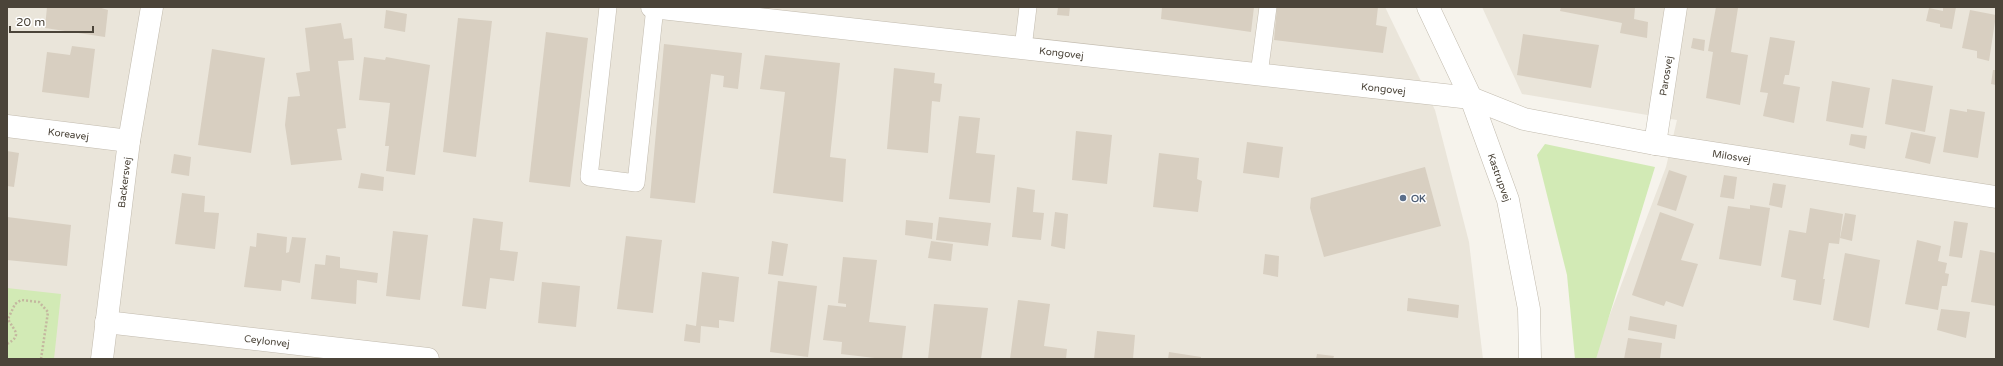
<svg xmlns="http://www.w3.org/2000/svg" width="2003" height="366" font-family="'Varela Round',sans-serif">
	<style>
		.residential { fill: #eae5da }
		.green { fill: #d2eab5 }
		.building { fill: #d8cfc1 }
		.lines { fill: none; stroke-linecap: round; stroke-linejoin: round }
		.service-casing { stroke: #c2bbae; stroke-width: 18 }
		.minor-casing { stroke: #c2bbae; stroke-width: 23 }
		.tertiary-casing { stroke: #c2bbae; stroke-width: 23 }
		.path { stroke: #c4b79f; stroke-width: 2.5; stroke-dasharray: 2 2; stroke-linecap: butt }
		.service { stroke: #fff; stroke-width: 17 }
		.minor { stroke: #fff; stroke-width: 22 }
		.tertiary { stroke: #fff; stroke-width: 22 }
		.service-dot { fill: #5c6f8a; stroke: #fff; stroke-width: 1.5 }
		.labels { text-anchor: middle; stroke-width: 3; stroke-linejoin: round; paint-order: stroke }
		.street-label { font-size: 10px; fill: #4b4439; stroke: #fff }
		.service-label { font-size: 10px; font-weight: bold; fill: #4e5e75; stroke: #fff; text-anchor: start }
	</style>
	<rect width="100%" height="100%" fill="#f6f3ec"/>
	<g class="residential">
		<path d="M7,7h1378l50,103 34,132 14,117h-1476z"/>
		<path d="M1482,7h514v352h-403l73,-192 11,-47 -155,-26z"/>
	</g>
	<g class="green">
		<path d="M1545,144l110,23 -59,192h-21l-8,-84 -30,-120z"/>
		<path d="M7,288l54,6 -7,65h-47z"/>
	</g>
	<g class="building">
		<path d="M47,7h51l10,3 -3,27 -60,-9z"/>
		<path d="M1058,7h12l-1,9 -12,-1z"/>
		<path d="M1162,7h92l-3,25 -90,-13z"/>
		<path d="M1277,7h101l-2,18 11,2 -4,26 -109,-13z"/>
		<path d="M1561,7l74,1 -1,11 14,3 -1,16 -27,-5 2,-10 -62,-12z"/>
		<path d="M1716,7l22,1 -7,44 17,3 -8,50 -34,-7 7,-46 -5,-1z"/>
		<path d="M1943,7h13l-4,22 -12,-2v-3l-14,-3 3,-13 14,3z"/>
		<path d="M386,10l21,4 -2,18 -21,-4z"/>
		<path d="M1970,10l26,5 -7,46 -12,-3v-7l-15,-3z"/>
		<path d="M458,18l34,3 -16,136 -33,-5z"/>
		<path d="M341,23l3,16 8,-1 2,22 -16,1 8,67 -9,1 5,31 -51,5 -6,-40 3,-28 12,-1 -4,-23 14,-2 -5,-43z"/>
		<path d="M546,32l42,6 -18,149 -41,-5z"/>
		<path d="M1523,34l76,11 -8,43 -74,-13z"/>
		<path d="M1770,37l25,4 -6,34h-4l-2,9 17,3 -6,36 -31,-7 5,-23 -8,-1z"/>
		<path d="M1693,38l12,2 -1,11 -13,-3z"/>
		<path d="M664,44l78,9 -4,36 -15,-2 1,-11 -13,-2 -16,129 -45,-5z"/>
		<path d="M72,46l23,3 -6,49 -47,-6 5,-40 23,3z"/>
		<path d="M212,49l53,9 -14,95 -53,-8z"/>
		<path d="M765,55l75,8 -10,94 16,2 -3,43 -70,-9 12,-101 -25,-3z"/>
		<path d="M364,57l21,3 1,-3 44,8 -15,110 -29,-4 3,-25h-4l5,-43 -31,-3z"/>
		<path d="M894,68l41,5 -1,10 8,1 -2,18 -8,-1 -4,52 -41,-4z"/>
		<path d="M1993,70h3v15l-5,-1z"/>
		<path d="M1892,79l41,7 -8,46 -40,-8z"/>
		<path d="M1832,81l38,7 -7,40 -37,-7z"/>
		<path d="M1950,109l17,3v-3l18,3 -7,46 -35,-6z"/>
		<path d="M959,116l21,2 -4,35 19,2 -5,48 -41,-4z"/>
		<path d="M1076,131l36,4 -5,49 -35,-4z"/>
		<path d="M1911,132l25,5 -6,27 -25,-6z"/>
		<path d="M1851,134l16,2 -2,13 -16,-4z"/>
		<path d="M1247,142l36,5 -4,31 -36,-5z"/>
		<path d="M7,151l12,2 -5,34 -7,-1z"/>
		<path d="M1159,153l40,5 -2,21 5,2 -4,31 -45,-5z"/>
		<path d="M174,154l17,3 -2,19 -18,-3z"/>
		<path d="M1425,167l16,59 -117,31 -14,-49 1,-10z"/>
		<path d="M1669,170l18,6 -11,35 -19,-6z"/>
		<path d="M361,173l23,4 -1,14 -25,-3z"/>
		<path d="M1724,175l13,2 -3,22 -14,-2z"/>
		<path d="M1773,183l13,2 -4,23 -13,-3z"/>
		<path d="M1017,187l18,3 -2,22 11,1 -3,27 -29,-3z"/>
		<path d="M182,193l23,3 -1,16 15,1 -4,36 -40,-5z"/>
		<path d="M1750,205l20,3 -9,58 -42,-7 9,-53 22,3z"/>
		<path d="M1810,208l33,6 -4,30 -10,-1 -6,36h2l-4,26 -28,-5 3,-20 -15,-3 8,-47 17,3z"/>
		<path d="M1055,212l13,2 -3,35 -14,-3z"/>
		<path d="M1660,212l34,12 -13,36 17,4 -15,43 -17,-6 -2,5 -32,-11z"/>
		<path d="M1845,213l11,2 -4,26 -12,-3z"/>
		<path d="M7,217l64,8 -4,41 -60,-6z"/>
		<path d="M939,217l52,6 -3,23 -52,-6z"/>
		<path d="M473,218l30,4 -3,28 18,2 -4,29 -24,-3 -4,31 -24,-3z"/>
		<path d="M906,220l27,3 -1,16 -27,-4z"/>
		<path d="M1954,221l14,2 -6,35 -13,-2z"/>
		<path d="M393,231l35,4 -8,65 -34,-4z"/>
		<path d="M257,233l30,4 -1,16 3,-1 3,-15 14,1 -6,45 -18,-3 -1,11 -37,-4 6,-41 6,1z"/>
		<path d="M626,236l36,4 -9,73 -36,-4z"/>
		<path d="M1917,240l24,6 -3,15 9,2 -2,10 4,1 -2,12h-5l-4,24 -33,-6z"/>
		<path d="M772,241l16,3 -5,32 -15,-2z"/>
		<path d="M931,241l22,3 -2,17 -23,-3z"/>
		<path d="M1980,250l16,3v53l-25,-4z"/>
		<path d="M1845,253l35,7 -11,68 -36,-8z"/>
		<path d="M1265,254l14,2 -1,21 -15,-3z"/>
		<path d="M326,255l14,2v11l38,5 -1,10 -20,-3 -1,24 -45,-5 4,-35 10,1z"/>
		<path d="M843,257l34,3 -8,62 37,4 -4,33h-19l-42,-5 1,-12 -19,-2 5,-35 18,2v-3l-8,-1z"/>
		<path d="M702,272l37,5 -5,45 -15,-2v8l-18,-2 -1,17 -16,-2 2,-17 10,2z"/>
		<path d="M778,281l39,5 -9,71 -38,-5z"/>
		<path d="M542,282l38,4 -4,41 -38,-4z"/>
		<path d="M1408,298l51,7 -1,13 -51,-7z"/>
		<path d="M1018,300l32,4 -6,42 23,3 -1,10h-56z"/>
		<path d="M934,304l54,4 -7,51h-53z"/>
		<path d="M1941,309l29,3 -4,26 -29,-8z"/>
		<path d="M1630,316l47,9 -2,14 -47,-9z"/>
		<path d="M1097,331l38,4 -2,24h-39z"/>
		<path d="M1628,338l34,5 -2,16h-36z"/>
		<path d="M1169,352l32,5v2h-33z"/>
		<path d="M1317,354l17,2 -1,3h-17z"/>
	</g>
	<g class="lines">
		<defs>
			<g id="service">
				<path d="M608,7l-19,170 47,6 19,-176"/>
				<path d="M1023,48l5,-41"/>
				<path d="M1259,74l9,-67"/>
			</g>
			<g id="minor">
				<path id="s1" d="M652,7l819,91 53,21 131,25 341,53"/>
				<path id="s2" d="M7,126l122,15"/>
				<path id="s3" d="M1655,144l21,-137"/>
				<path id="s4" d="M106,322l322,37"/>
			</g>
			<g id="tertiary">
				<path id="s5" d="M1428,7l43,91 37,102 21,109 1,50"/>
				<path id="s6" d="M102,359l27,-218 23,-134"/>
			</g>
		</defs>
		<use href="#service" class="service-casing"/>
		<use href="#minor" class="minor-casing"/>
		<use href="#tertiary" class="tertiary-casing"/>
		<path class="path" d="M7,344c16,-9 7,-13 1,-25l7,-15 6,-4 18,2 9,10 -7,47"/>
		<use href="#service" class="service"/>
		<use href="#minor" class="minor"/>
		<use href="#tertiary" class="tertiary"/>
	</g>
	<circle class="service-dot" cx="1403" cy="198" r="4"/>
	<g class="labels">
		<g class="street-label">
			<text dy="4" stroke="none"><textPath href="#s1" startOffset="412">Kongovej</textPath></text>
			<text dy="4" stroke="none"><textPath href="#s3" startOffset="69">Parosvej</textPath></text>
			<text dy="4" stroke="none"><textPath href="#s1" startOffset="736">Kongovej</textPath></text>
			<text dy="4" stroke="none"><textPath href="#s2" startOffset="62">Koreavej</textPath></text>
			<text dy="4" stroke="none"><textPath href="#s1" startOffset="1092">Milosvej</textPath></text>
			<text dy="4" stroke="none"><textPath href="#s5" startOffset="185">Kastrupvej</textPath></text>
			<text dy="4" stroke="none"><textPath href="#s6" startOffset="178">Backersvej</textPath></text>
			<text dy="4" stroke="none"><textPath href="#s4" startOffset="162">Ceylonvej</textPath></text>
		</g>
		<g class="service-label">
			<text x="1411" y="202">OK</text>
		</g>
	</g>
	<rect width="2003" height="366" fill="none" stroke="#4b4439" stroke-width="16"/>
	<path d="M10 26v6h83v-6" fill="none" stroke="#4b4439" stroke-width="2"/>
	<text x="16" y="26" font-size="12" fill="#4b4439" stroke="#ffffff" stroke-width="3" paint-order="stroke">20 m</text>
</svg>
